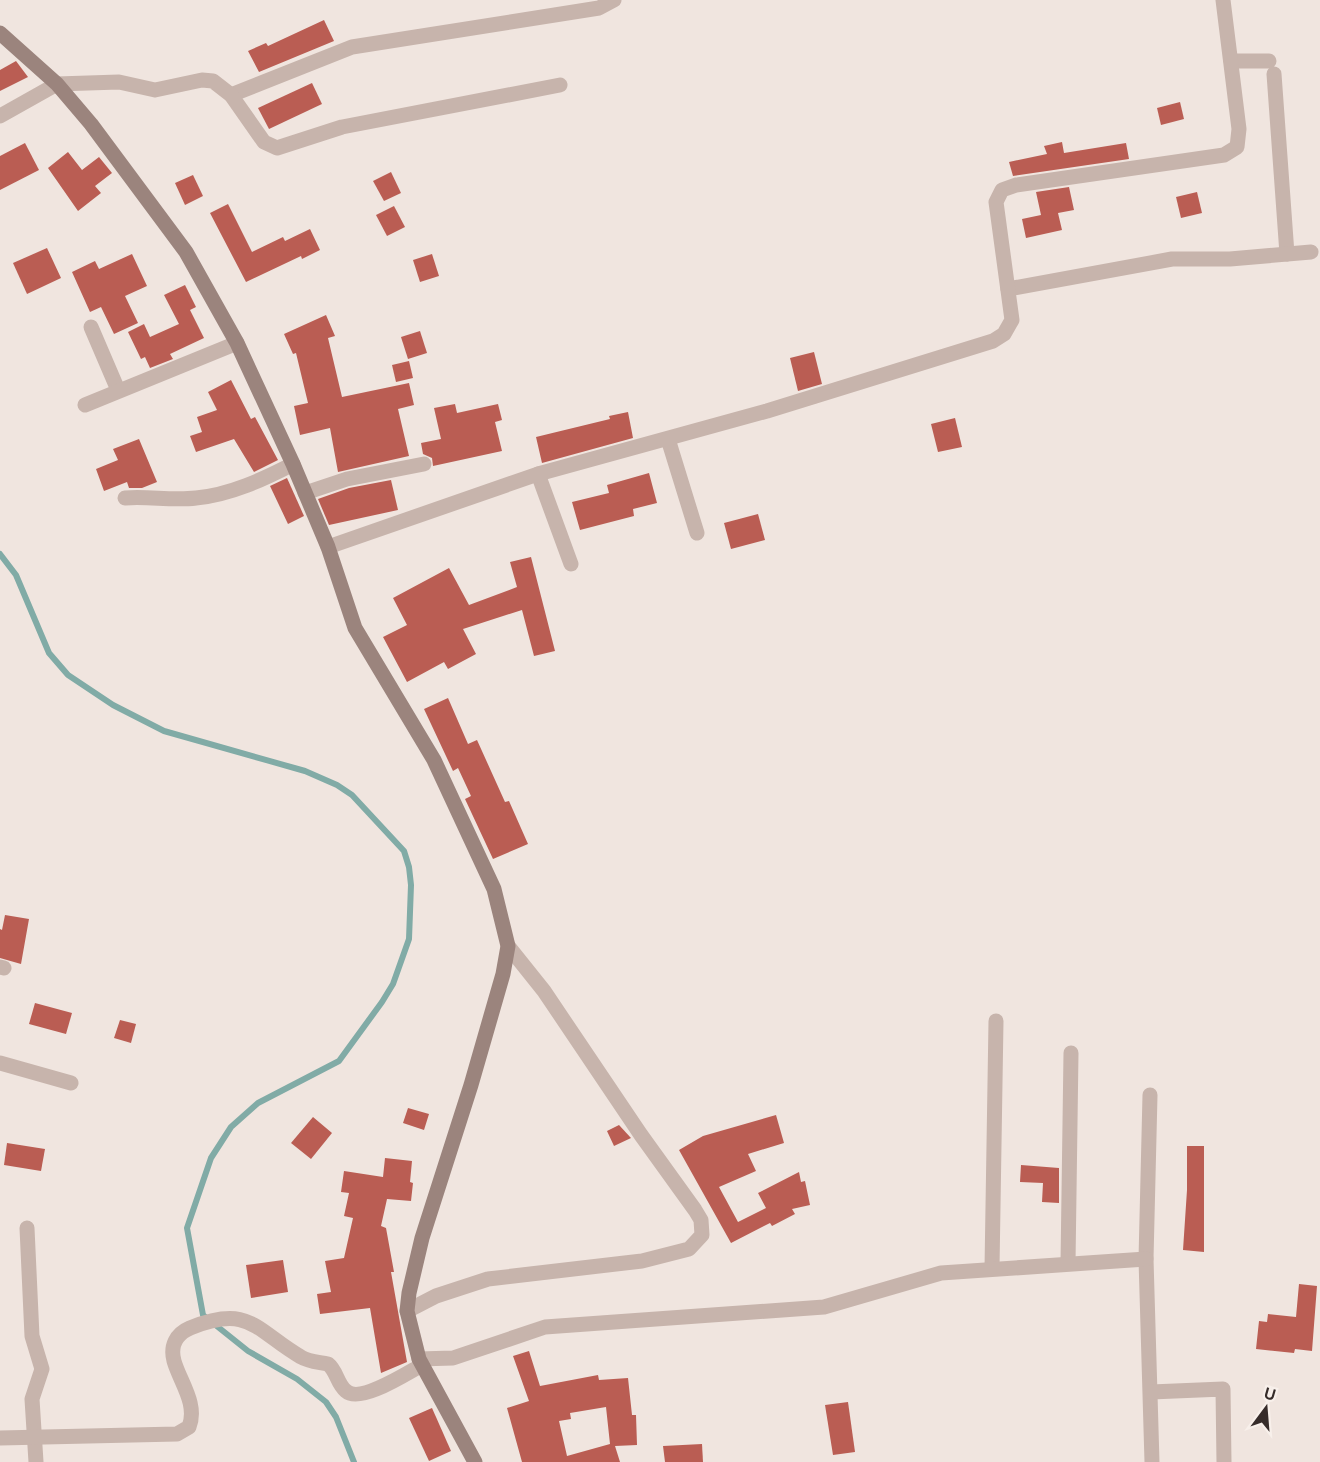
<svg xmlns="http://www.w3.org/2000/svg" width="1320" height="1462" font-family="Figtree,sans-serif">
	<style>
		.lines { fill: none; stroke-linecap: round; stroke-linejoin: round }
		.stream { stroke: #81aba6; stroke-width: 6 }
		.building { fill: #ba5d53; fill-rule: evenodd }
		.street { stroke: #c7b4ac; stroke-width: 15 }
		.secondary { stroke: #9b847d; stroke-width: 15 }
	</style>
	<rect width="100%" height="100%" fill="#f0e5df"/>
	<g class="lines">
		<path class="stream" d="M0,554l16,21 33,78 19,22 45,30 51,26 141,40 32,14 15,10 52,56 5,16 2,18 -2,54 -16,45 -11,18 -43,59 -81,42 -27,24 -20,31 -24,70 16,87 45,36 49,28 29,23 10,15 18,45"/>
	</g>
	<g class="building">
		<path d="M324,20l10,21 -75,31 -11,-21 18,-8 2,3z"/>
		<path d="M16,61l12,16 -28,14v-21z"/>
		<path d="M312,83l10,21 -53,25 -11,-21z"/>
		<path d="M1180,102l4,17 -23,6 -4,-17z"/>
		<path d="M1062,142l2,11 62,-10 3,16 -116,17 -4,-14 38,-8 -3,-8z"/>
		<path d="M25,143l14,27 -39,20v-34z"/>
		<path d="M68,152l14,18 17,-13 13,16 -17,13 6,7 -23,18 -30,-43z"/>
		<path d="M391,172l10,21 -17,8 -11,-20z"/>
		<path d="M193,175l10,21 -18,9 -10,-22z"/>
		<path d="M1069,187l5,23 -16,3 4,17 -36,8 -4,-19 19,-4 -5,-23z"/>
		<path d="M1197,192l5,21 -21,5 -5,-21z"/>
		<path d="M228,204l24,48 31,-15 2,4 25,-12 10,21 -18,9 -1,-3 -55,26 -36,-69z"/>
		<path d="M394,206l11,21 -18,9 -11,-21z"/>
		<path d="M47,248l14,30 -34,16 -14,-31z"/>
		<path d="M132,254l15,32 -22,10 13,27 -24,11 -13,-27 -11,5 -18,-40 23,-11 4,8z"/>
		<path d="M432,254l7,22 -19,6 -7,-22z"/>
		<path d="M185,285l11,22 -6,3 14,28 -34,16 3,5 -23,9 -5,-11 -4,2 -13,-27 16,-8 6,13 29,-13 -15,-29z"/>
		<path d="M326,315l9,21 -7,2 14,59 67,-14 5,22 -16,4 11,47 -71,16 -8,-44 -30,7 -6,-29 14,-3 -12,-50 -3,1 -9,-20z"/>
		<path d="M420,331l7,22 -19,6 -7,-22z"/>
		<path d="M814,352l8,32 -24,7 -8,-33z"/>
		<path d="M409,361l4,17 -17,4 -4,-17z"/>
		<path d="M231,380l20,39 4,-2 23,43 -24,12 -20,-33 -38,13 -6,-16 12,-4 -5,-15 20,-7 -9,-18z"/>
		<path d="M455,404l2,9 41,-9 4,16 -7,2 7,29 -69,15 -1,-8 -9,-4 -2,-11 20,-4 -7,-31z"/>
		<path d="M628,412l5,26 -91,25 -6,-26 74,-18 -1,-3z"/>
		<path d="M955,418l7,29 -24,5 -7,-28z"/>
		<path d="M139,439l18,43 -15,6h-13l-2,-6 -23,9 -8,-22 22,-9 -5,-11z"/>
		<path d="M649,473l8,30 -24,6 1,7 -54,14 -8,-28 37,-9 -2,-8z"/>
		<path d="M287,478l17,38 -16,8 -18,-38z"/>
		<path d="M391,480l7,30 -69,15 -11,-26 31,-11z"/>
		<path d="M758,514l7,26 -34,9 -7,-26z"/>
		<path d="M531,557l24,94 -21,5 -12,-46 -59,19 13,25 -28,15 -4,-7 -37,20 -24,-45 24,-12 -14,-27 56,-30 20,37 48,-18 -7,-25z"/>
		<path d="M448,698l20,46 9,-4 28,62 4,-1 19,43 -35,15 -28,-60 6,-3 -13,-28 -5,3 -29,-62z"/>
		<path d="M5,915l24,4 -8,45 -21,-6v-29l2,1z"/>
		<path d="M35,1003l37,10 -6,21 -37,-10z"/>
		<path d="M120,1020l16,4 -5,19 -17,-5z"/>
		<path d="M408,1108l21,6 -5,16 -21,-7z"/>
		<path d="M776,1115l8,28 -36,11 8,17 -37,16 19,35 28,-14 -8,-15 41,-21 2,10 4,-1 5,24 -18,4 3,5 -23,12 -2,-3 -39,20 -52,-93 24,-14z"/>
		<path d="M313,1117l19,16 -21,26 -20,-16z"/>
		<path d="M619,1125l12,13 -17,8 -7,-15z"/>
		<path d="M7,1143l38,6 -4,22 -37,-6z"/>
		<path d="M1187,1146h17v106l-21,-2 4,-60z"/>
		<path d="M385,1158l27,3 -2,21 3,1 -2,18 -24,-2 -6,27 5,2 8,44h-3l16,90 -26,11 -11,-65 -50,6 -3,-20 14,-2 -6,-31 19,-3 9,-40 -9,-2 5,-23 -8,-1 3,-21 39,6z"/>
		<path d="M1021,1165l38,3v35l-17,-1 1,-19 -23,-1z"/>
		<path d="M283,1260l5,32 -37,6 -5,-33z"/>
		<path d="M1299,1284l18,2 -5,65 -17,-2 -1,4 -38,-4 3,-28 8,1 1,-8 28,3z"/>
		<path d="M529,1351l11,35 58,-11 1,5 29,-2 4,37h4l1,30 -22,1 5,16h-98l-15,-54 22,-7 -16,-45zM606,1407l4,37 -43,12 -8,-35 12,-2 -1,-6z"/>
		<path d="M848,1402l7,50 -22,3 -8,-50z"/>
		<path d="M432,1408l19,43 -22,10 -20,-43z"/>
		<path d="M702,1444l1,18h-38l-2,-16z"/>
	</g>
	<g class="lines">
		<g class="street">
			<path d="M1231,61h38"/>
			<path d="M1274,74l13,180"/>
			<path d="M231,95l121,-48 247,-39 15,-8"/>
			<path d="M0,116l57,-32 62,-2 36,8 47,-10 11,1 18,14 33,47 13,6 65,-21 218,-42"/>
			<path d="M1008,289l164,-30h58l81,-7"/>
			<path d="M91,327l27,63"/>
			<path d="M85,405l152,-62"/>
			<path d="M668,439l29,94"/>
			<path d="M538,474l33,90"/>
			<path d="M305,493l42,-14 77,-15"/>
			<path d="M125,498c24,-2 47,3 71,0 34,-3 68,-19 97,-34"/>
			<path d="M328,547l210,-73 229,-63 226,-70 11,-7 8,-14 -16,-118 6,-12 14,-5 208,-30 13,-8 2,-18 -16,-129"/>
			<path d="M0,967l4,1"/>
			<path d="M0,1063l71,20"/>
			<path d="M1150,1095l-4,164 6,203"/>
			<path d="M27,1228l5,108 10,33 -10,30 4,63"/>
			<path d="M1068,1263l3,-210"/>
			<path d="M992,1268l4,-247"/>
			<path d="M407,1311l29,-15 52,-17 154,-18 47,-12 13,-14 -1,-15 -6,-10 -54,-75 -97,-144 -36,-45"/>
			<path d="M419,1359l34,-1 92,-31 279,-20 117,-34 205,-14"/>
			<path d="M1151,1392l72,-3 1,73"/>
			<path d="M0,1438l177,-4 12,-7c9,-23 -9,-45 -15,-66 -4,-15 2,-27 16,-33 60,-24 65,2 111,29 8,5 18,5 27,7 9,7 9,20 18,27 14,13 61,-18 76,-26"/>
		</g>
		<path class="secondary" d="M0,33l57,51 34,40 95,128 51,91 56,121 35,83 27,81 79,132 60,129 14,57 -5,28 -32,111 -49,153 -13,55 -2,18 12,48 56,103"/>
	</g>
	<g transform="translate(1266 1408) rotate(16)" stroke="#f8f0eb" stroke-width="4.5" paint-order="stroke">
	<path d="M0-4.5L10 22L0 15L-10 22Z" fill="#362c2a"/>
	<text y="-9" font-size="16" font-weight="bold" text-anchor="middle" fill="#362c2a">U</text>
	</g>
</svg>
